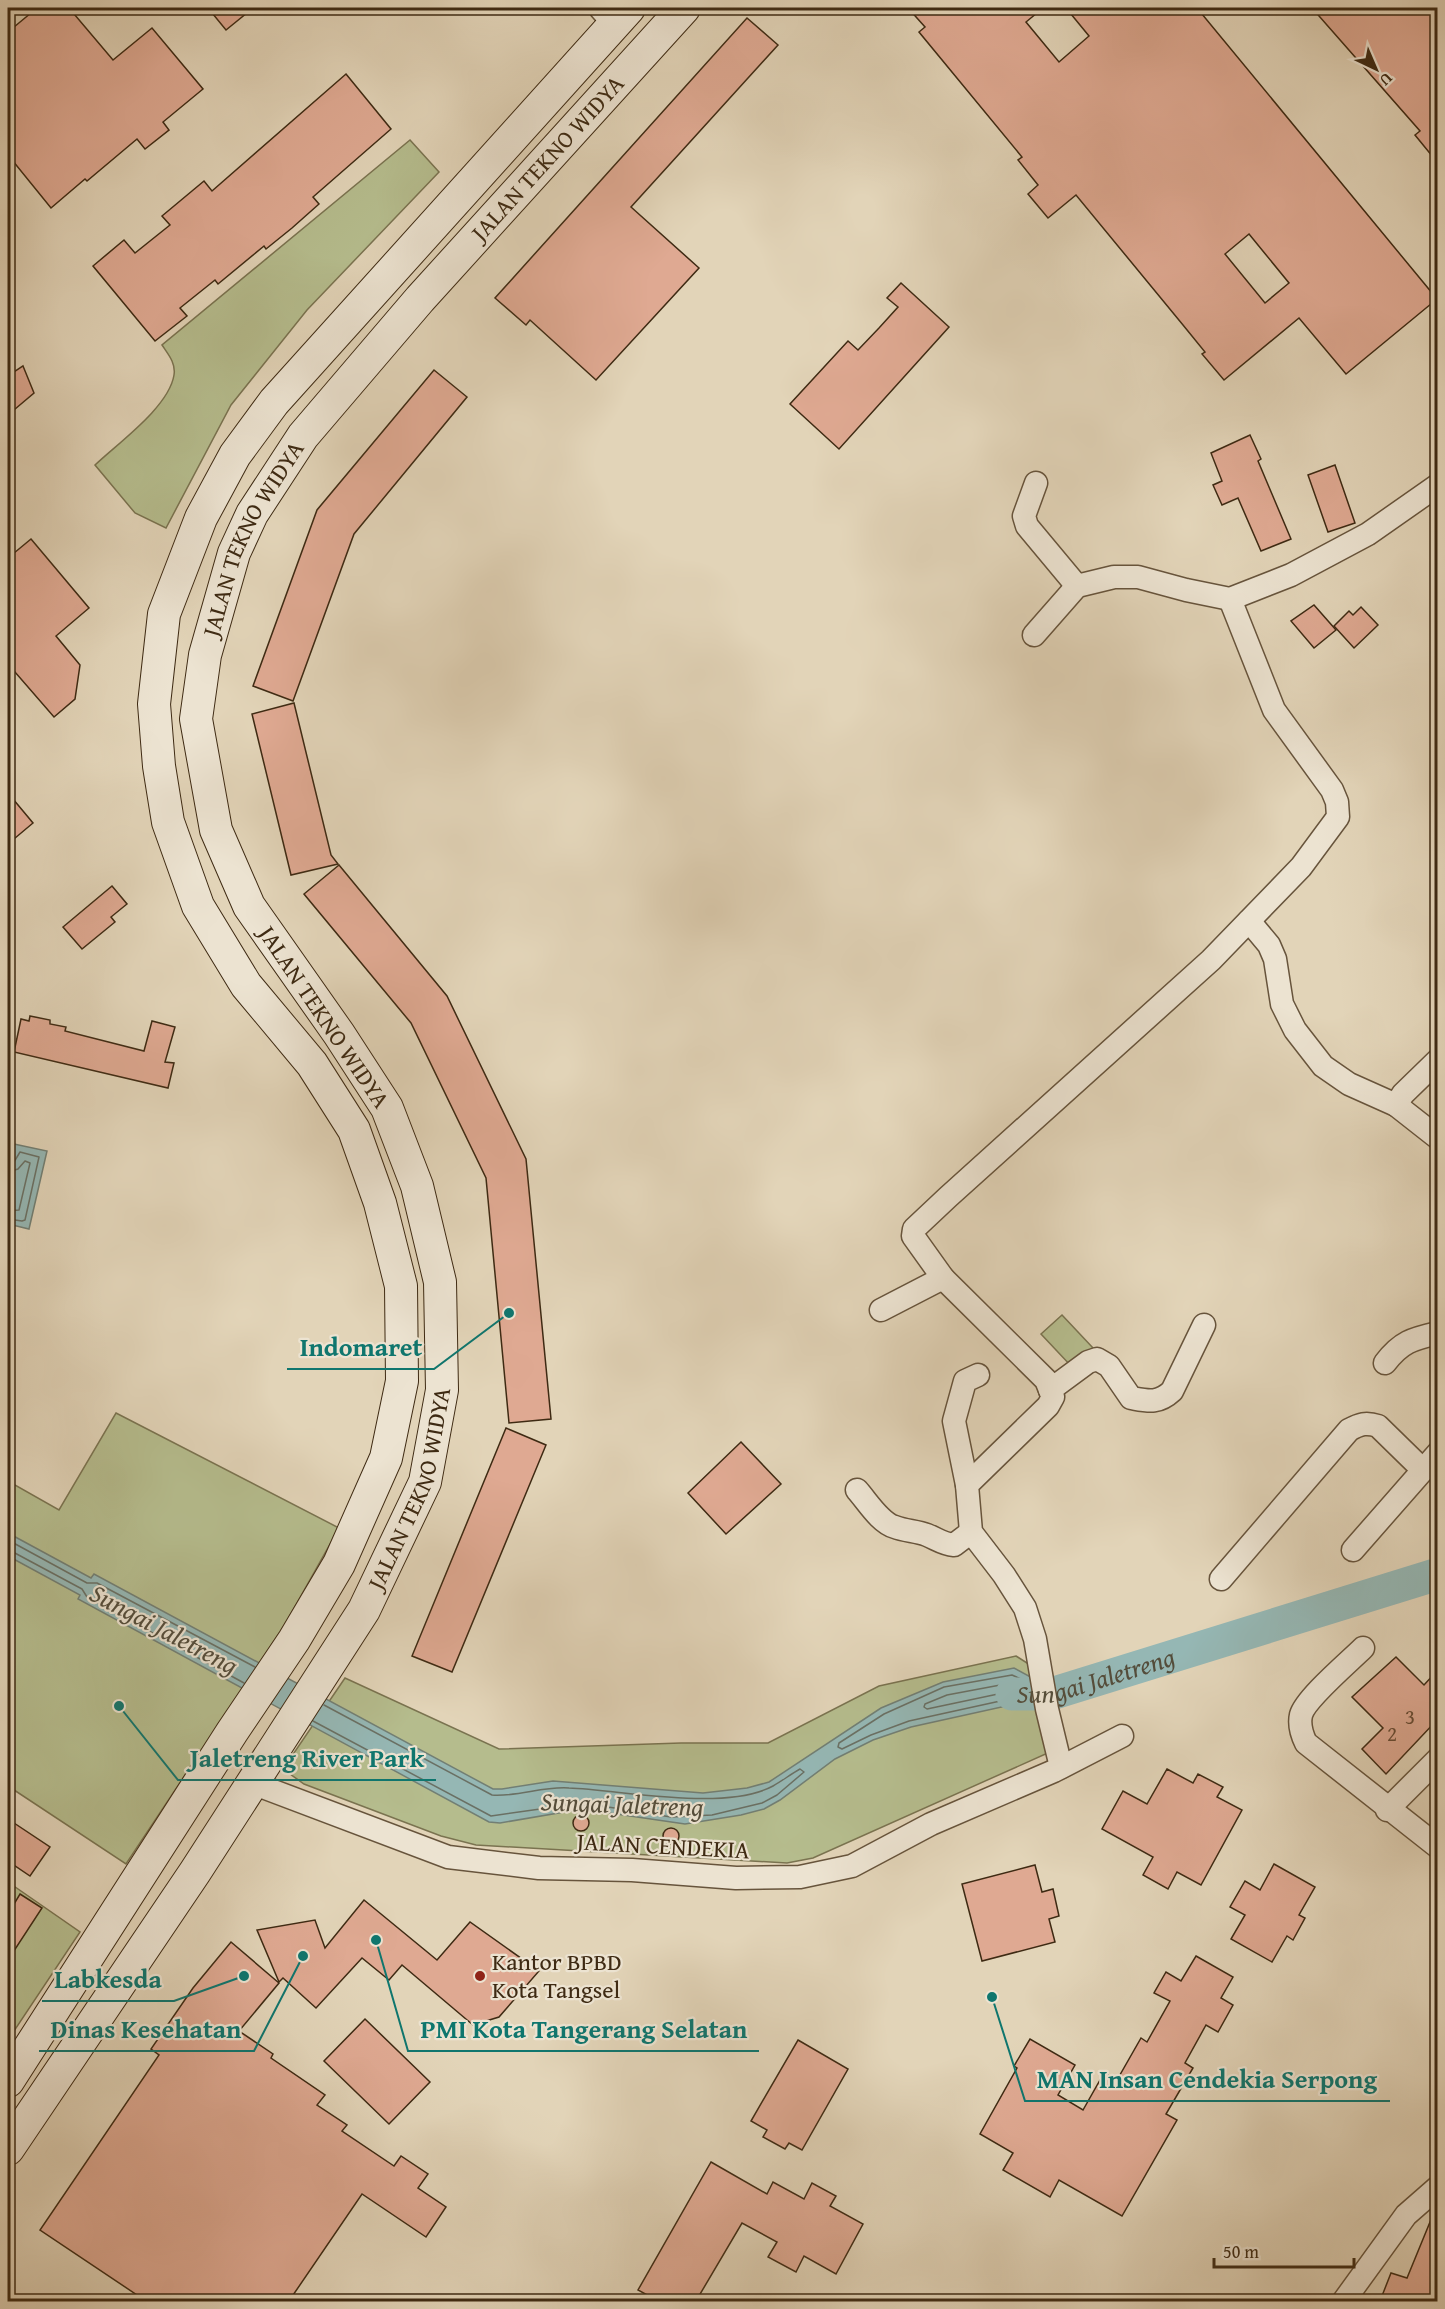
<svg xmlns="http://www.w3.org/2000/svg" width="1445" height="2309" font-family="'Gentium Book Plus',serif">
	<style>
		.green { fill: #b5bc8d; stroke: #7a7350; stroke-width: 1.5 }
		.water { fill: #95b7b4; stroke: #727f74; stroke-width: 1.5 }
		.lines { fill: none; stroke-linecap: round; stroke-linejoin: round }
		.shore { stroke: #6a7064; stroke-width: 1.5 }
		.river { stroke: #95b7b4; stroke-width: 33 }
		.building { fill: #dfa992; stroke: #3e2a13; stroke-width: 1.5; fill-rule: evenodd }
		.minor-casing { stroke: #67543c; stroke-width: 25 }
		.secondary-casing { stroke: #3e2a13; stroke-width: 34 }
		.minor { stroke: #ece3d1; stroke-width: 22 }
		.secondary { stroke: #ece3d1; stroke-width: 32 }
		.poi-dot { fill: #8f2418; stroke: #ece3d1; stroke-width: 2 }
		.labels { text-anchor: middle; stroke-width: 4.5; stroke-linejoin: round; paint-order: stroke }
		.number-label { font-size: 21px; fill: #664a33 }
		.street-label { font-size: 24px; fill: #3e2a13; stroke: #ece3d1 }
		.poi-label { font-size: 24px; fill: #3e2a13; stroke: #ece3d1; text-anchor: start }
		.water-label { font-size: 26px; font-style: italic; fill: #544d3b; stroke: #ece3d1 }
		.leader { fill: none; stroke: #0f766e; stroke-width: 2 }
		.callout-dot { fill: #0f766e; stroke: #ece3d1; stroke-width: 2 }
		.callout-label { font-size: 26px; text-anchor: middle; font-weight: bold; fill: #0f766e; stroke: #ece3d1; stroke-width: 4.5; stroke-linejoin: round; paint-order: stroke }
	</style>
	<rect width="100%" height="100%" fill="#e2d4b8"/>
	<filter id="stains"><feTurbulence type="fractalNoise" baseFrequency=".00333" numOctaves="4"/><feColorMatrix values="0 0 0 0 .2 0 0 0 0 .09 0 0 0 0 .02 0 0 0 .5 -.17"/></filter>
	<radialGradient id="worn" r=".72"><stop offset=".6" stop-color="#630" stop-opacity="0"/><stop offset="1" stop-color="#630" stop-opacity=".3"/></radialGradient>
	<g class="green">
		<path d="M410,140l29,32 -132,138 -76,95 -65,123 -31,-15 -40,-48c23,-22 74,-58 79,-90 2,-12 -6,-21 -12,-30z"/>
		<path d="M1062,1315l31,33 -21,19 -31,-33z"/>
		<path d="M116,1413l223,115 -55,98 -158,238 -118,-78v-305l51,29z"/>
		<path d="M1016,1656l19,12 15,84 -237,106 -26,5 -311,-18 -35,-9 -137,-52 -21,-15 62,-91 154,71 182,-6h87l111,-57z"/>
		<path d="M8,1882l72,50 -72,108z"/>
	</g>
	<g class="water">
		<path d="M14,1144l33,7 -18,78 -21,-5v-54z"/>
		<path d="M8,1533l83,45 3,-4 399,215h9l51,-8 150,12 44,-5 22,-6 112,-74 62,-26 71,-14 35,19 3,17 -33,2 -4,-2 -104,23 -38,13 -38,19 -55,41 -16,9 -23,6 -56,9 -103,-15 -82,14 -11,-1 -411,-223 2,-4 -72,-39z"/>
	</g>
	<g class="lines">
		<g class="shore">
			<path d="M8,1164l6,-2 6,-10 19,5 -14,63 -3,1 -14,-2"/>
			<path d="M8,1172l10,-3 7,-8 5,2 -11,47 -11,1"/>
			<path d="M8,1540l79,43h10l158,84"/>
			<path d="M8,1551l5,1 69,37 5,8 157,86"/>
			<path d="M1011,1683l6,2v5l-90,19 -3,-2 1,-3 22,-9z"/>
			<path d="M1030,1683l-18,-8 -68,12 -60,27 -45,29 -1,4 4,2 29,-14 38,-14 105,-23 18,2"/>
			<path d="M313,1721l178,95 92,-13 88,14 41,-2 50,-12 15,-8 27,-23 -4,-3c-9,5 -18,12 -27,17 -48,26 -150,4 -204,2 -26,-2 -51,9 -77,7l-168,-90"/>
		</g>
		<path class="river" id="s1" d="M1012,1694h39l387,-120"/>
	</g>
	<g class="building">
		<path d="M37,8h32l44,52 39,-32 51,61 -40,33 6,8 -24,19 -8,-10 -50,42 -2,-2 -34,29 -43,-53v-123z"/>
		<path d="M208,8h45l-27,22z"/>
		<path d="M908,8h135l-17,14 33,40 30,-26 -23,-28h131l240,291 -91,75 -47,-56 -75,62 -22,-26 3,-2 -22,-27 -107,-130 -28,23 -20,-24 10,-9 -20,-25 4,-3 -103,-125 6,-5zM1249,234l40,49 -24,20 -40,-49z"/>
		<path d="M1312,8h125v154l-22,-27 5,-4z"/>
		<path d="M747,18l31,27 -147,162 68,61 -103,112 -66,-60 -4,5 -31,-27z"/>
		<path d="M346,74l45,55 -78,68 6,7 -27,24 -26,21 -2,-3 -46,38 -3,-4 -35,28 7,8 -32,25 -62,-75 31,-26 11,13 35,-28 -8,-9 42,-35 8,10z"/>
		<path d="M901,283l48,44 -110,122 -49,-45 58,-63 10,9 21,-22 19,-21 -11,-9z"/>
		<path d="M23,366l11,27 -26,22v-39z"/>
		<path d="M434,370l33,27 -113,137 -61,167 -40,-15 64,-176z"/>
		<path d="M1250,435l11,24 -3,2 33,78 -30,12 -23,-53 -16,7 -9,-20 9,-4 -11,-28z"/>
		<path d="M1335,465l20,58 -27,9 -20,-57z"/>
		<path d="M31,539l58,69 -33,28 24,29 -5,34 -21,18 -46,-53v-106z"/>
		<path d="M1314,605l22,25 -22,18 -23,-27z"/>
		<path d="M1361,607l17,18 -24,23 -20,-22 15,-15 4,4z"/>
		<path d="M294,703l37,152 7,9 -47,11 -39,-161z"/>
		<path d="M8,793l25,30 -25,21z"/>
		<path d="M339,865l108,131 79,163 25,260 -42,4 -23,-245 -75,-155 -107,-129z"/>
		<path d="M112,886l15,18 -16,13 4,5 -33,27 -19,-22z"/>
		<path d="M30,1016l20,4v4l16,3 -1,4 79,20 8,-30 23,6 -10,35 9,1 -6,25 -154,-36 7,-33 8,2z"/>
		<path d="M506,1428l40,17 -94,227 -40,-16z"/>
		<path d="M741,1442l40,42 -55,50 -38,-41z"/>
		<path d="M1396,1657l28,28 13,-14v49l-51,54 -24,-25 21,-21 -31,-31z"/>
		<path d="M1167,1769l26,14 5,-9 25,13 -6,10 25,13 -41,75 -24,-13 -9,17 -25,-14 10,-18 -51,-28 21,-38 24,13z"/>
		<circle cx="581" cy="1823" r="8"/>
		<path d="M8,1819l42,28 -20,29 -22,-15z"/>
		<circle cx="671" cy="1836" r="8"/>
		<path d="M1274,1864l41,23 -16,28 6,3 -12,22 -6,-4 -15,26 -41,-23 14,-24 -15,-8 15,-26 15,9z"/>
		<path d="M1035,1865l7,27 11,-3 6,27 -10,3 6,23 -73,19 -20,-77z"/>
		<path d="M20,1894l22,14 -34,52v-46z"/>
		<path d="M364,1900l73,60 33,-38 69,49 -40,46 -26,8 -71,-60 -13,15 -27,-22 -46,50 -33,-30 -4,4 -22,-52 58,-10 10,28z"/>
		<path d="M231,1942l48,41 -40,48 34,23 -2,4 54,37 -8,10 30,20 -5,6 52,35 7,-10 27,18 -10,14 28,19 -20,30 -64,-43 -73,107h-143l-106,-71 119,-175 -8,-6 42,-61z"/>
		<path d="M1196,1956l37,21 -12,21 12,7 -15,27 -12,-7 -21,38 8,5 -27,46 11,6 -55,96 -63,-36 -9,17 -47,-27 10,-17 -33,-19 37,-66 -3,-2 16,-27 45,26 -17,30 25,15 21,-37 13,7 24,-42 6,4 23,-41 -16,-8 12,-21 15,9z"/>
		<path d="M365,2019l65,63 -41,42 -65,-63z"/>
		<path d="M798,2040l50,29 -46,81 -13,-7 -4,6 -22,-12 4,-7 -16,-9z"/>
		<path d="M711,2162l56,32 6,-12 31,17 8,-16 24,13 -6,10 33,18 -27,50 -32,-18 -8,16 -28,-15 9,-15 -35,-19 -46,78h-38l-20,-11z"/>
		<path d="M1437,2205v96h-57l11,-28 16,5z"/>
	</g>
	<g class="lines">
		<defs>
			<g id="minor">
				<path d="M600,8l14,16"/>
				<path d="M1036,483l-12,33 3,10 50,60"/>
				<path d="M1034,635l43,-49 37,-9h24l48,13 44,9 61,-24 77,-41 70,-49"/>
				<path d="M1249,921l20,24 6,14 7,45 13,26 28,36 26,18 47,21"/>
				<path d="M1438,1060l-35,34 -7,11 42,33"/>
				<path d="M881,1310l62,-32"/>
				<path d="M1204,1325l-32,66c-14,13 -24,10 -41,7l-22,-32 -12,-7 -9,3 -38,28 -4,-10 -103,-102 -30,-42 1,-7 34,-32 263,-237 90,-93 37,-50 -1,-15 -5,-12 -58,-80 -44,-111"/>
				<path d="M1385,1363c16,-21 27,-24 53,-30"/>
				<path d="M1050,1390l3,7 -5,9 -81,79 4,47 33,43 21,33 10,31 12,70 14,58"/>
				<path d="M967,1485l-13,-64 11,-40 13,-6"/>
				<path d="M857,1490c10,11 23,33 38,37 10,4 22,4 32,8 10,4 16,9 27,10l17,-13"/>
				<path d="M1353,1550l85,-97"/>
				<path d="M1221,1579l128,-149c11,-6 17,-8 29,-4l45,44"/>
				<path d="M1363,1648c-13,13 -58,51 -62,67 -2,9 1,20 5,28l132,104"/>
				<path d="M252,1783l196,74 91,11 93,2 104,8 64,-1 52,-11 79,-42 123,-53 68,-35"/>
				<path d="M1387,1810l51,-51"/>
				<path d="M1343,2302l63,-87 32,-28"/>
			</g>
			<g id="secondary">
				<path d="M8,2081l224,-349 62,-92 45,-76 47,-106 16,-77 -1,-95 -21,-83 -26,-73 -42,-66 -66,-79 -48,-79 -30,-84 -9,-56 -5,-62 10,-90 37,-96 34,-63 39,-53 355,-394"/>
				<path id="s2" d="M8,2149l187,-277 169,-262 61,-128 17,-92 -2,-108 -23,-96 -30,-78 -48,-74 -90,-128 -33,-76 -20,-111 9,-64 29,-102 18,-39 51,-78 117,-137 264,-291"/>
			</g>
		</defs>
		<use href="#minor" class="minor-casing"/>
		<use href="#secondary" class="secondary-casing"/>
		<use href="#minor" class="minor"/>
		<use href="#secondary" class="secondary"/>
	</g>
	<circle class="poi-dot" cx="480" cy="1976" r="6"/>
	<g class="labels">
		<g class="number-label">
			<text x="1410" y="1724">3</text>
			<text x="1392" y="1741">2</text>
		</g>
		<g class="street-label">
			<text dy="8" stroke="none"><textPath href="#s2" startOffset="2289">JALAN TEKNO WIDYA</textPath></text>
			<text dy="8" stroke="none"><textPath href="#s2" startOffset="1803">JALAN TEKNO WIDYA</textPath></text>
			<text transform="translate(324 1017) rotate(56)" y="8">JALAN TEKNO WIDYA</text>
			<text dy="8" stroke="none"><textPath href="#s2" startOffset="777">JALAN TEKNO WIDYA</textPath></text>
			<text transform="translate(663 1846) rotate(3)" y="8">JALAN CENDEKIA</text>
		</g>
		<g class="poi-label">
			<text x="492" y="1970">Kantor BPBD<tspan x="492" dy="28">Kota Tangsel</tspan></text>
		</g>
		<g class="water-label">
			<text transform="translate(164 1629) rotate(28)" y="9">Sungai Jaletreng</text>
			<text dy="9" stroke="none"><textPath href="#s1" startOffset="86">Sungai Jaletreng</textPath></text>
			<text transform="translate(622 1804) rotate(2)" y="9">Sungai Jaletreng</text>
		</g>
	</g>
	<path class="leader" d="M509 1313L434 1369H287M119 1706L178 1780H436M244 1976L174 2001H42M303 1956L254 2051H39M376 1940L408 2051H759M992 1997L1025 2101H1390"/>
	<g class="callout-dot">
		<circle cx="509" cy="1313" r="6"/>
		<circle cx="119" cy="1706" r="6"/>
		<circle cx="244" cy="1976" r="6"/>
		<circle cx="303" cy="1956" r="6"/>
		<circle cx="376" cy="1940" r="6"/>
		<circle cx="992" cy="1997" r="6"/>
	</g>
	<g class="callout-label">
		<text x="361" y="1356">Indomaret</text>
		<text x="307" y="1767">Jaletreng River Park</text>
		<text x="108" y="1988">Labkesda</text>
		<text x="146" y="2038">Dinas Kesehatan</text>
		<text x="584" y="2038">PMI Kota Tangerang Selatan</text>
		<text x="1207" y="2088">MAN Insan Cendekia Serpong</text>
	</g>
	<rect width="1445" height="2309" fill="none" stroke="#e2d4b8" stroke-width="30"/>
	<rect x="9" y="9" width="1427" height="2291" fill="none" stroke="#3e2a13" stroke-width="3"/>
	<rect x="15" y="15" width="1415" height="2279" fill="none" stroke="#3e2a13" stroke-width="1.5"/>
	<g transform="translate(1376 69) rotate(136)" stroke="#ece3d1" stroke-width="4.5" paint-order="stroke">
	<path d="M0-4.5L10 22L0 15L-10 22Z" fill="#3e2a13"/>
	<text y="-9" font-size="16" font-weight="bold" text-anchor="middle" fill="#3e2a13">U</text>
	</g>
	<path d="M1214 2258v9h140v-9" fill="none" stroke="#3e2a13" stroke-width="3"/>
	<text x="1223" y="2258" font-size="18" fill="#3e2a13" stroke="#ece3d1" stroke-width="4.5" paint-order="stroke">50 m</text>
	<rect width="100%" height="100%" filter="url(#stains)"/>
	<rect width="100%" height="100%" fill="url(#worn)"/>
</svg>
